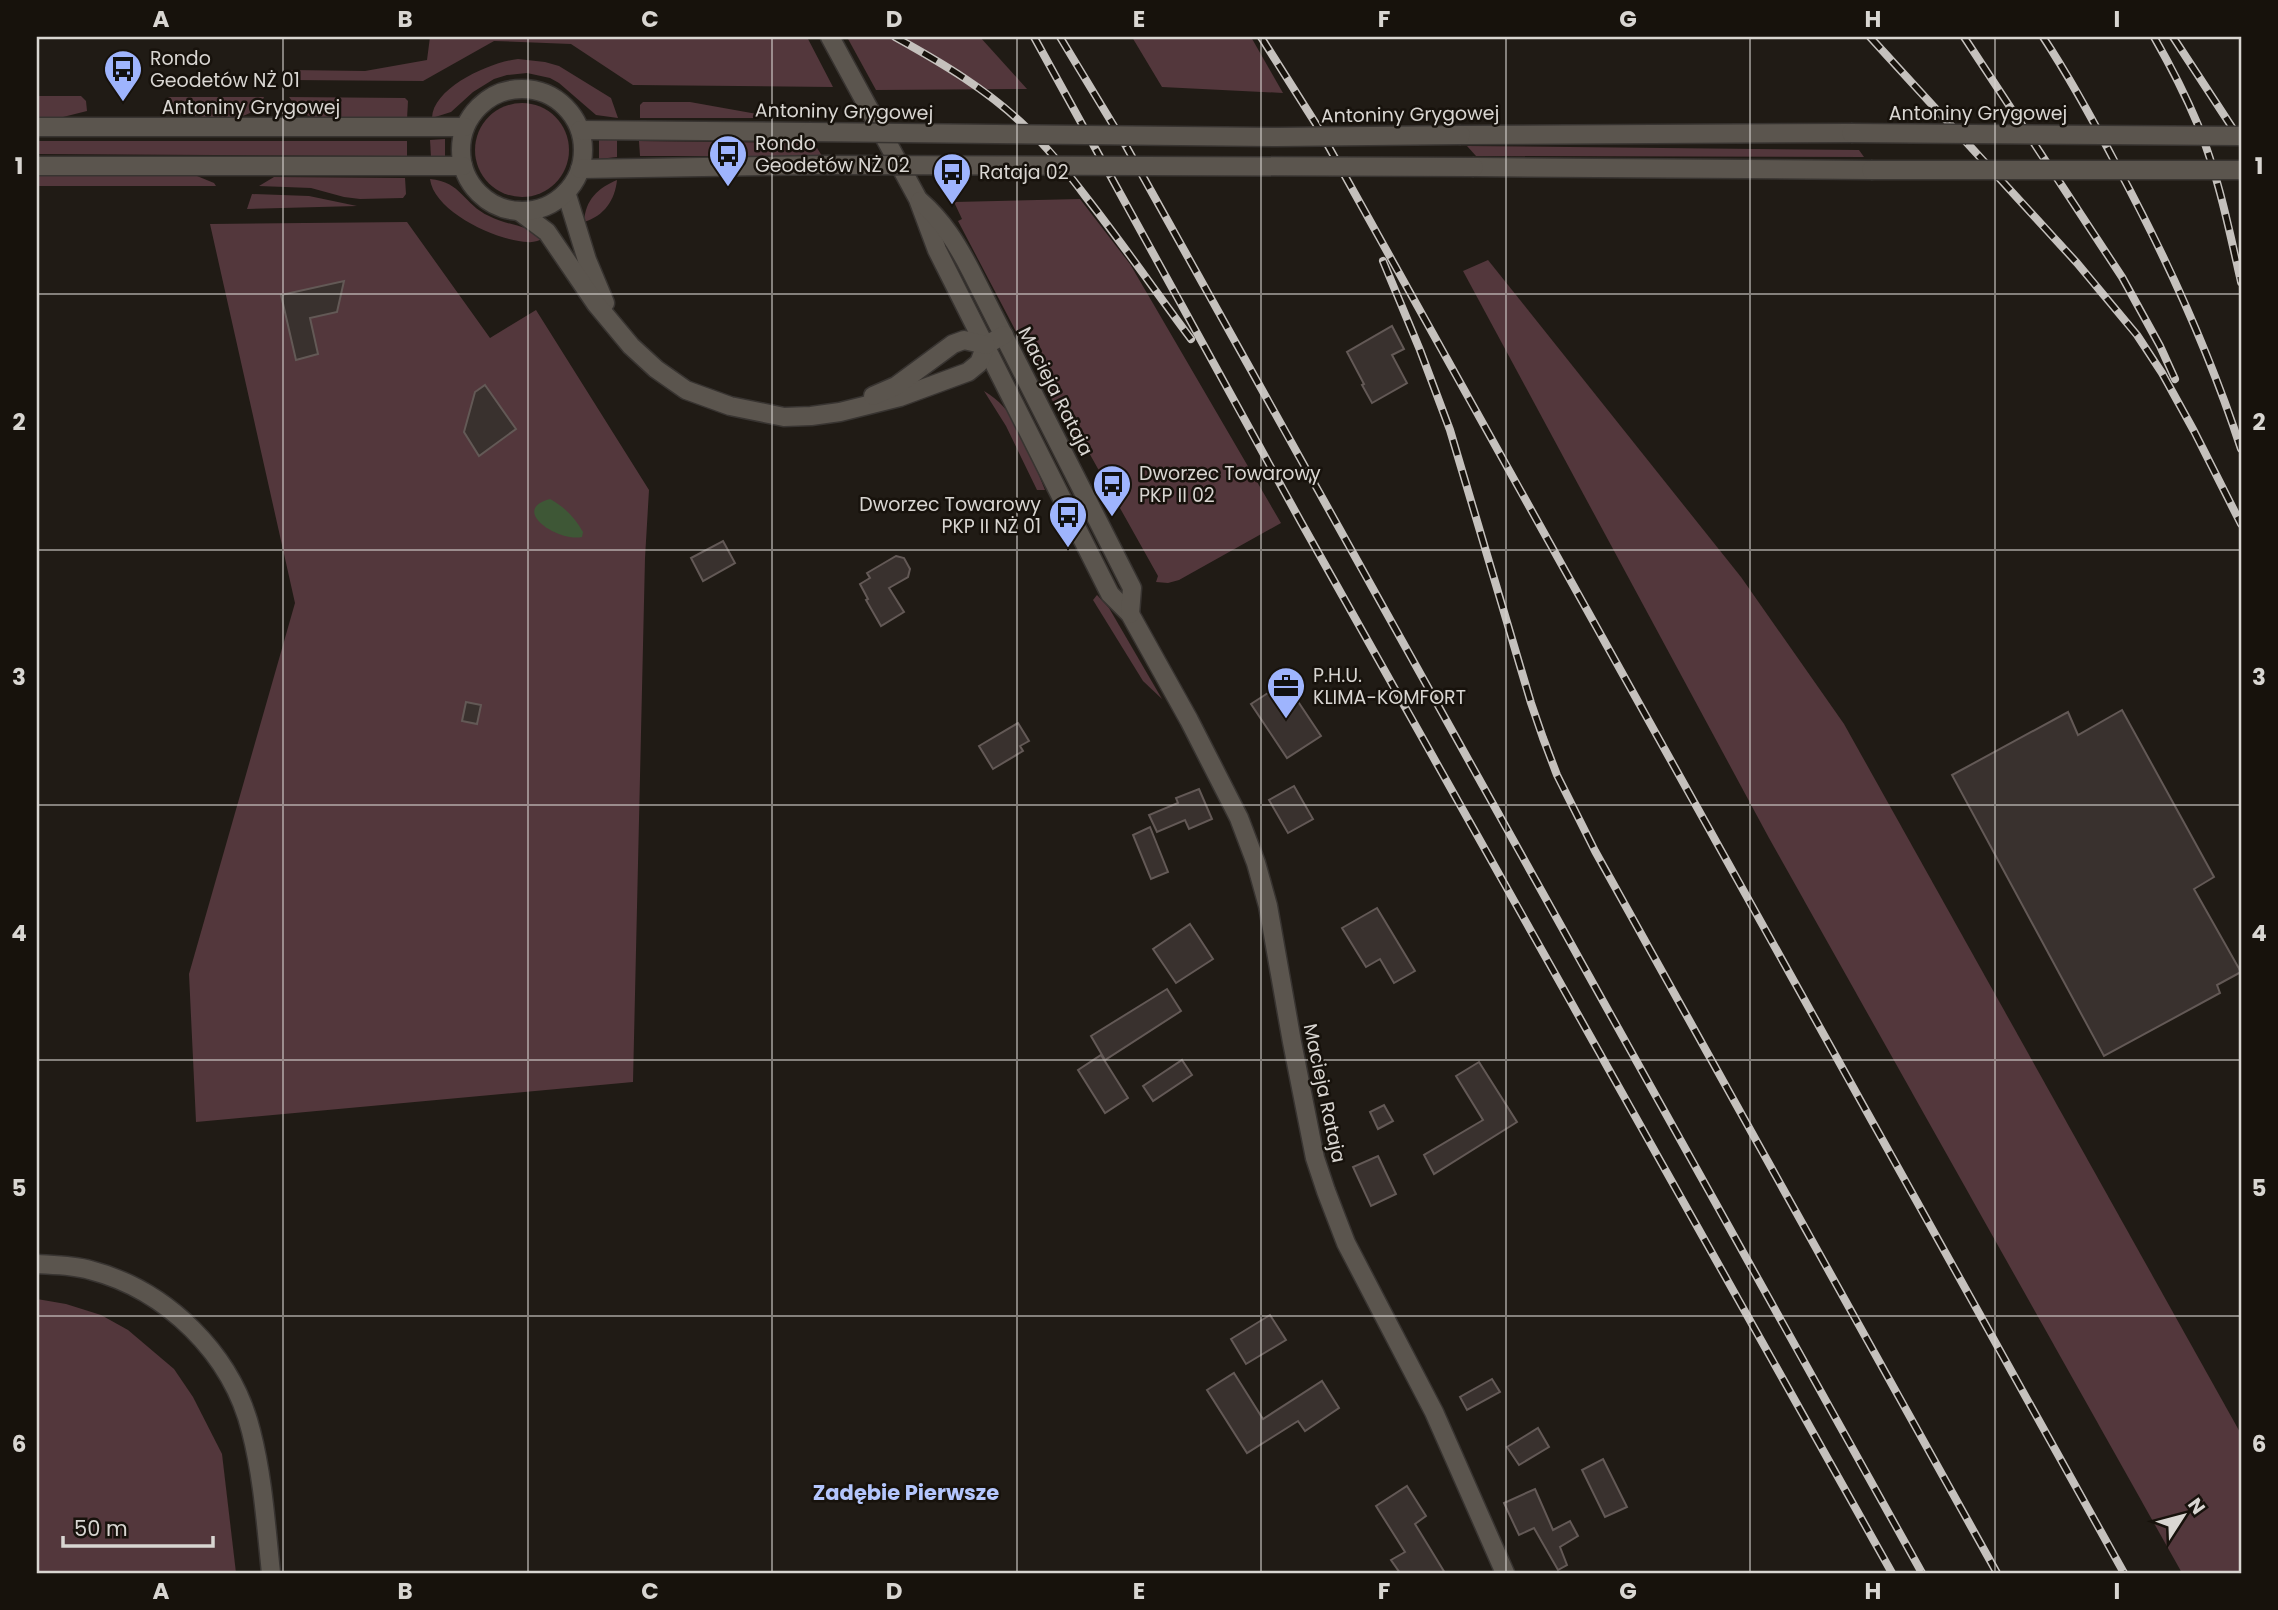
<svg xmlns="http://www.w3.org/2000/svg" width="2278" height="1610" font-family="Poppins,sans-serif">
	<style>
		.green { fill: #53373c }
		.water { fill: #3e5736 }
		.building { fill: #39312e; stroke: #635956; stroke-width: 2 }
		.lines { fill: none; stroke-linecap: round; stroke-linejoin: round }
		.minor-casing { stroke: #383431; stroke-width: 21 }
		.tertiary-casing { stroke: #383431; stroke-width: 21 }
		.minor { stroke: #5b554e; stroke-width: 18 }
		.tertiary { stroke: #5b554e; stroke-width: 18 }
		.rail-casing { stroke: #c5c1bd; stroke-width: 8 }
		.rail { stroke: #17120c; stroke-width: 5; stroke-dasharray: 16; stroke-linecap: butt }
		.tertiary-bridge-casing { stroke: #383431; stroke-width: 21; stroke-linecap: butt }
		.tertiary-bridge { stroke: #5b554e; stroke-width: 18 }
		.grid { fill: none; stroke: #d9d6d2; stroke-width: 2; stroke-opacity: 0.55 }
		.labels { text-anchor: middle; stroke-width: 5; stroke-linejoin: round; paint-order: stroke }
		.poi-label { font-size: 19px; fill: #d9d6d2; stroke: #17120c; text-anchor: start }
		.street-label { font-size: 19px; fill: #d9d6d2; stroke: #17120c }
		.neighbourhood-label { font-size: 21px; font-weight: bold; fill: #b4c6fd; stroke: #17120c }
		.neatline { fill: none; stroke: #d9d6d2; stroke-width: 2.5 }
		.grid-label { font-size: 23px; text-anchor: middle; font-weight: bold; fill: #d9d6d2 }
	</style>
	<rect width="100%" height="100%" fill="#201b15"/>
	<g class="green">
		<path d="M430,37h377l26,50 -200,-2 -62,-41 -77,-3 -71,40 -133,-1 1,-10 74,1 62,-11z"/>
		<path d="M847,37h133l47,52 -151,1z"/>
		<path d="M1132,37h119l32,56 -121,-6z"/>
		<path d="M518,59l27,3 14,4 52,32 7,20 -22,-3 -37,-32 -9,-5 -23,-5 -20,2 -13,4 -21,13 -22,20 -19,6c1,-31 59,-56 86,-59z"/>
		<path d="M37,96h44l5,5 1,10 -28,7 -22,1z"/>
		<path d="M169,97h95c-14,36 -72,17 -101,13v-7z"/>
		<path d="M289,97l116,1 3,3 -1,18 -92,-1 -14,-5z"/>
		<path d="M643,102h47l67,12v4h-117v-13z"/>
		<circle cx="522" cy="150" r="47"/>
		<path d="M599,138l18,2v17l-18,2z"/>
		<path d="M445,139v19l-14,-1 -1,-17z"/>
		<path d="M37,141h370v15l-370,-2z"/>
		<path d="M639,141l175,2 8,13h-182z"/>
		<path d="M1467,146l392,4 5,7 -388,-1z"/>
		<path d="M37,176h160l17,7 2,3h-179z"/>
		<path d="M274,177l131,1 1,16 -3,4 -43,1 -16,-2 -33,-9 -52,-2z"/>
		<path d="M430,179c32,3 33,25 59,37 19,10 38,8 55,23 -5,1 -11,4 -16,3 -31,-1 -94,-30 -98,-63z"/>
		<path d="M617,180c-2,20 -13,36 -33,42 1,-22 14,-34 33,-42z"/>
		<path d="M252,194l57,2 48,10 -110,3z"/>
		<path d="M1080,199l50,65 151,259 -102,57 -11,3 -12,-1 2,-6 -75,-134 -21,-23 -104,-198 4,-2 -8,-17z"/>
		<path d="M407,222l83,116 46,-28 113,180 -4,68 -12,524 -437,40 -7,-148 106,-371 -85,-379z"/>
		<path d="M1488,260l253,317 103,147 397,710v139h-59l-413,-735 -306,-567z"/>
		<path d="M984,391c35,20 46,63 61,99h-8l-31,-64z"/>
		<path d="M1097,595l12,13 53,91 -19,-18 -50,-81z"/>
		<path d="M37,1299l29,5 35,11 27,15 46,39 19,28 29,57 14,119h-199z"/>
	</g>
	<path class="water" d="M550,499c15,8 25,19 33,33l-1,5c-24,5 -73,-27 -32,-38z"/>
	<g class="building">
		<path d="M344,281l-7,31 -27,6 8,36 -22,6 -15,-65z"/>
		<path d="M1392,326l12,23 -12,6 15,28 -35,20 -10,-18 2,-1 -17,-32z"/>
		<path d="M485,385l31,44 -37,27 -15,-24 11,-40z"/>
		<path d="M723,541l12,22 -32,18 -12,-23z"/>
		<path d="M896,556l8,2 6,11 -2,8 -19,11 15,24 -23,14 -15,-26 2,-1 -8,-15 10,-6 -3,-5z"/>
		<path d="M1285,682l36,54 -34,22 -36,-54z"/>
		<path d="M466,702l15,3 -4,19 -15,-3z"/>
		<path d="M2122,710l92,167 -20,12 47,83 -24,13 3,8 -116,63 -152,-281 116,-63 10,23z"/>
		<path d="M1018,723l11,18 -9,5 3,5 -30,18 -14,-23z"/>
		<path d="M1294,786l19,33 -25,14 -19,-33z"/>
		<path d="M1199,789l13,30 -23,10 -4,-9 -28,12 -8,-17 29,-12 -2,-5z"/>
		<path d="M1150,827l18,45 -17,7 -18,-44z"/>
		<path d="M1377,908l38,63 -21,12 -14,-24 -14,8 -24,-39z"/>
		<path d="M1190,924l23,35 -37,24 -23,-34z"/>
		<path d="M1167,989l14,22 -76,49 -14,-24z"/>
		<path d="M1101,1055l27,43 -23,15 -27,-43z"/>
		<path d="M1182,1060l10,15 -39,26 -10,-15z"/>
		<path d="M1479,1062l38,60 -83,52 -10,-19 59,-35 -27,-44z"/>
		<path d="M1384,1105l9,16 -15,8 -8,-17z"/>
		<path d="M1378,1156l18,38 -25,12 -18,-39z"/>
		<path d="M1270,1315l16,25 -40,24 -15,-25z"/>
		<path d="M1234,1373l29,46 59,-38 17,27 -34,23 -7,-10 -51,32 -40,-63z"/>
		<path d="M1492,1379l8,13 -33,18 -7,-13z"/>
		<path d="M1538,1428l11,19 -30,18 -12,-18z"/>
		<path d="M1603,1459l24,48 -22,10 -23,-47z"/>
		<path d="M1407,1486l19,30 -11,8 30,49h-45l-9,-13 14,-8 -29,-46z"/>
		<path d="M1535,1489l18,41 17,-9 8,15 -18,11 7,18 -9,5 -24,-42 -15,7 -15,-32z"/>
	</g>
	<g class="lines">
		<defs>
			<g id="minor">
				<path d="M830,37l88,162 19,51 173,344 20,20 59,106 50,98 17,45 12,43 24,136 23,116 11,33 20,52 88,169 71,161"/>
				<path d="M566,192l21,68 18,43"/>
				<path d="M920,201c23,20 37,43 51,70l161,317 -2,26"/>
				<path d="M519,211l28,21 49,72 35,42 25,23 30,21 44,16 54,11 27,-1 29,-4 60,-15 68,-25 11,-9 7,-18 18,-10"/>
				<path d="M873,396l23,-10 57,-42 11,-4 22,5"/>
				<path d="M37,1264c17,1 36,1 53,6 77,20 142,84 161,161 12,46 15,95 20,142"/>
			</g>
			<g id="tertiary">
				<circle cx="522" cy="150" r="61"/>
				<path d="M37,127h428"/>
				<path d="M580,130l229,2"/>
				<path d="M1461,135l390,-2"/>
				<path d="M37,166h426"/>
				<path d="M1474,167l397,3"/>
				<path d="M580,169l247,-4"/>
			</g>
		</defs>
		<use href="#minor" class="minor-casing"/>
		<use href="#tertiary" class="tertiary-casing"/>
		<use href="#minor" class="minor"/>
		<use href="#tertiary" class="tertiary"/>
		<defs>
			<g id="rail">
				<path d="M895,37c47,26 93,53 132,91 22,21 41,45 59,69 36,46 70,95 105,142"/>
				<path d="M1034,37l267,485 591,1051"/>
				<path d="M1060,37l66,109 796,1427"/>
				<path d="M1261,37l55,87 808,1449"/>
				<path d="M1870,37l207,226 60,72 25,38 32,58 47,93"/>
				<path d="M1964,37l158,240 38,69 15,33"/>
				<path d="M2043,37c27,41 51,85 74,129 49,91 92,185 124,283"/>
				<path d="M2154,37c16,28 31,57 44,88 20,50 31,104 43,157"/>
				<path d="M2173,37l68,104"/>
				<path d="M1383,261l37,89 30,80 81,273 12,35 14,37 38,76 402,722"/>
			</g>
		</defs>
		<use href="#rail" class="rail-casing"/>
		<use href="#rail" class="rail"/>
		<defs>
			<g id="tertiary-bridge">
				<path d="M809,132l469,5 183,-2"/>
				<path d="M1851,133l390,3"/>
				<path d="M827,165l647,2"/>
				<path d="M1871,170h370"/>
			</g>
		</defs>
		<use href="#tertiary-bridge" class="tertiary-bridge-casing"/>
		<use href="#tertiary-bridge" class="tertiary-bridge"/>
	</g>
	<path class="grid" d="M283,37v1536M528,37v1536M772,37v1536M1017,37v1536M1261,37v1536M1506,37v1536M1750,37v1536M1995,37v1536M37,294h2204M37,550h2204M37,805h2204M37,1060h2204M37,1316h2204"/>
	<defs>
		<symbol id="bus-pin" viewBox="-11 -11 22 30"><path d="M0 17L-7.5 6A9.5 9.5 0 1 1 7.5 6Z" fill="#9eb4fd" stroke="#17120c"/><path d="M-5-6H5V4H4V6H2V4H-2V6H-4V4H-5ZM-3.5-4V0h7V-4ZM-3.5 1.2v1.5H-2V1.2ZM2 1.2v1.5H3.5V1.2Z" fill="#111"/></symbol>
		<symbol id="office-pin" viewBox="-11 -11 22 30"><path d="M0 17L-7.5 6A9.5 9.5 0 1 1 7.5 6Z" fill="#9eb4fd" stroke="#17120c"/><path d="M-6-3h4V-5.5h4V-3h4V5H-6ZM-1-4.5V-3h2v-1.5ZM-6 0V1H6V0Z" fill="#111"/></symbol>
	</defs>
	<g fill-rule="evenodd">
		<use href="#bus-pin" x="101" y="47" width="44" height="60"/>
		<use href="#bus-pin" x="706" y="132" width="44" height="60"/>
		<use href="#bus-pin" x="930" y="150" width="44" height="60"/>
		<use href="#bus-pin" x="1090" y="462" width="44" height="60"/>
		<use href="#bus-pin" x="1046" y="493" width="44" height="60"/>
		<use href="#office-pin" x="1264" y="664" width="44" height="60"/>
	</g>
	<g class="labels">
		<g class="poi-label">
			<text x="150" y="65">Rondo<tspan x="150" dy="22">Geodetów NŻ 01</tspan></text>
			<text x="755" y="150">Rondo<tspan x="755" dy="22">Geodetów NŻ 02</tspan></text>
			<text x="979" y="179">Rataja 02</text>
			<text x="1139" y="480">Dworzec Towarowy<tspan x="1139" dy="22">PKP II 02</tspan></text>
			<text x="1041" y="511" text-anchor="end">Dworzec Towarowy<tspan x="1041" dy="22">PKP II NŻ 01</tspan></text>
			<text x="1313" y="682">P.H.U.<tspan x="1313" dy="22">KLIMA-KOMFORT</tspan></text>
		</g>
		<g class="street-label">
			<text x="251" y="114">Antoniny Grygowej</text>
			<text transform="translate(844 111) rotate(1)" y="7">Antoniny Grygowej</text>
			<text x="1978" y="120">Antoniny Grygowej</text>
			<text transform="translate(1410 114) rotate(-1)" y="7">Antoniny Grygowej</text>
			<text transform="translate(1056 391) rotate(63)" y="7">Macieja Rataja</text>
			<text transform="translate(1325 1093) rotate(78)" y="7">Macieja Rataja</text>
		</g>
		<g class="neighbourhood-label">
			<text x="906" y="1500">Zadębie Pierwsze</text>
		</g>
	</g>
	<rect width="2278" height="1610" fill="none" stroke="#17120c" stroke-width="77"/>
	<g transform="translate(2183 1516) rotate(54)" stroke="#17120c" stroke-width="5" paint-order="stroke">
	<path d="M0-5L12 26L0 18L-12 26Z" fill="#d9d6d2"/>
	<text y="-10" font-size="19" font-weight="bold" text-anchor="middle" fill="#d9d6d2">N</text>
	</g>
	<path d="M63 1536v10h150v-10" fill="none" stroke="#d9d6d2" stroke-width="3.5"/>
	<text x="74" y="1536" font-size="21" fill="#d9d6d2" stroke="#17120c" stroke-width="5" paint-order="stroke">50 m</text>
	<rect x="38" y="38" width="2202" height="1534" class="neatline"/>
	<g class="grid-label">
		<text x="161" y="27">A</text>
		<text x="405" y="27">B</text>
		<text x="650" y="27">C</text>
		<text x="894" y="27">D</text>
		<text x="1139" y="27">E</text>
		<text x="1384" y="27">F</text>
		<text x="1628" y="27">G</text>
		<text x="1873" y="27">H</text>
		<text x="2117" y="27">I</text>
		<text x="19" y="174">1</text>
		<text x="2259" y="174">1</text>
		<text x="19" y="430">2</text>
		<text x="2259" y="430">2</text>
		<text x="19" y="685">3</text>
		<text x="2259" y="685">3</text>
		<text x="19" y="941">4</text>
		<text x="2259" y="941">4</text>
		<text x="19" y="1196">5</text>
		<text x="2259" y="1196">5</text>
		<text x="19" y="1452">6</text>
		<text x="2259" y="1452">6</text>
		<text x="161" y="1599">A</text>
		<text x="405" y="1599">B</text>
		<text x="650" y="1599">C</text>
		<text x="894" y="1599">D</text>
		<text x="1139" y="1599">E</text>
		<text x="1384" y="1599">F</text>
		<text x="1628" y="1599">G</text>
		<text x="1873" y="1599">H</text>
		<text x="2117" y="1599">I</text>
	</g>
</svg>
